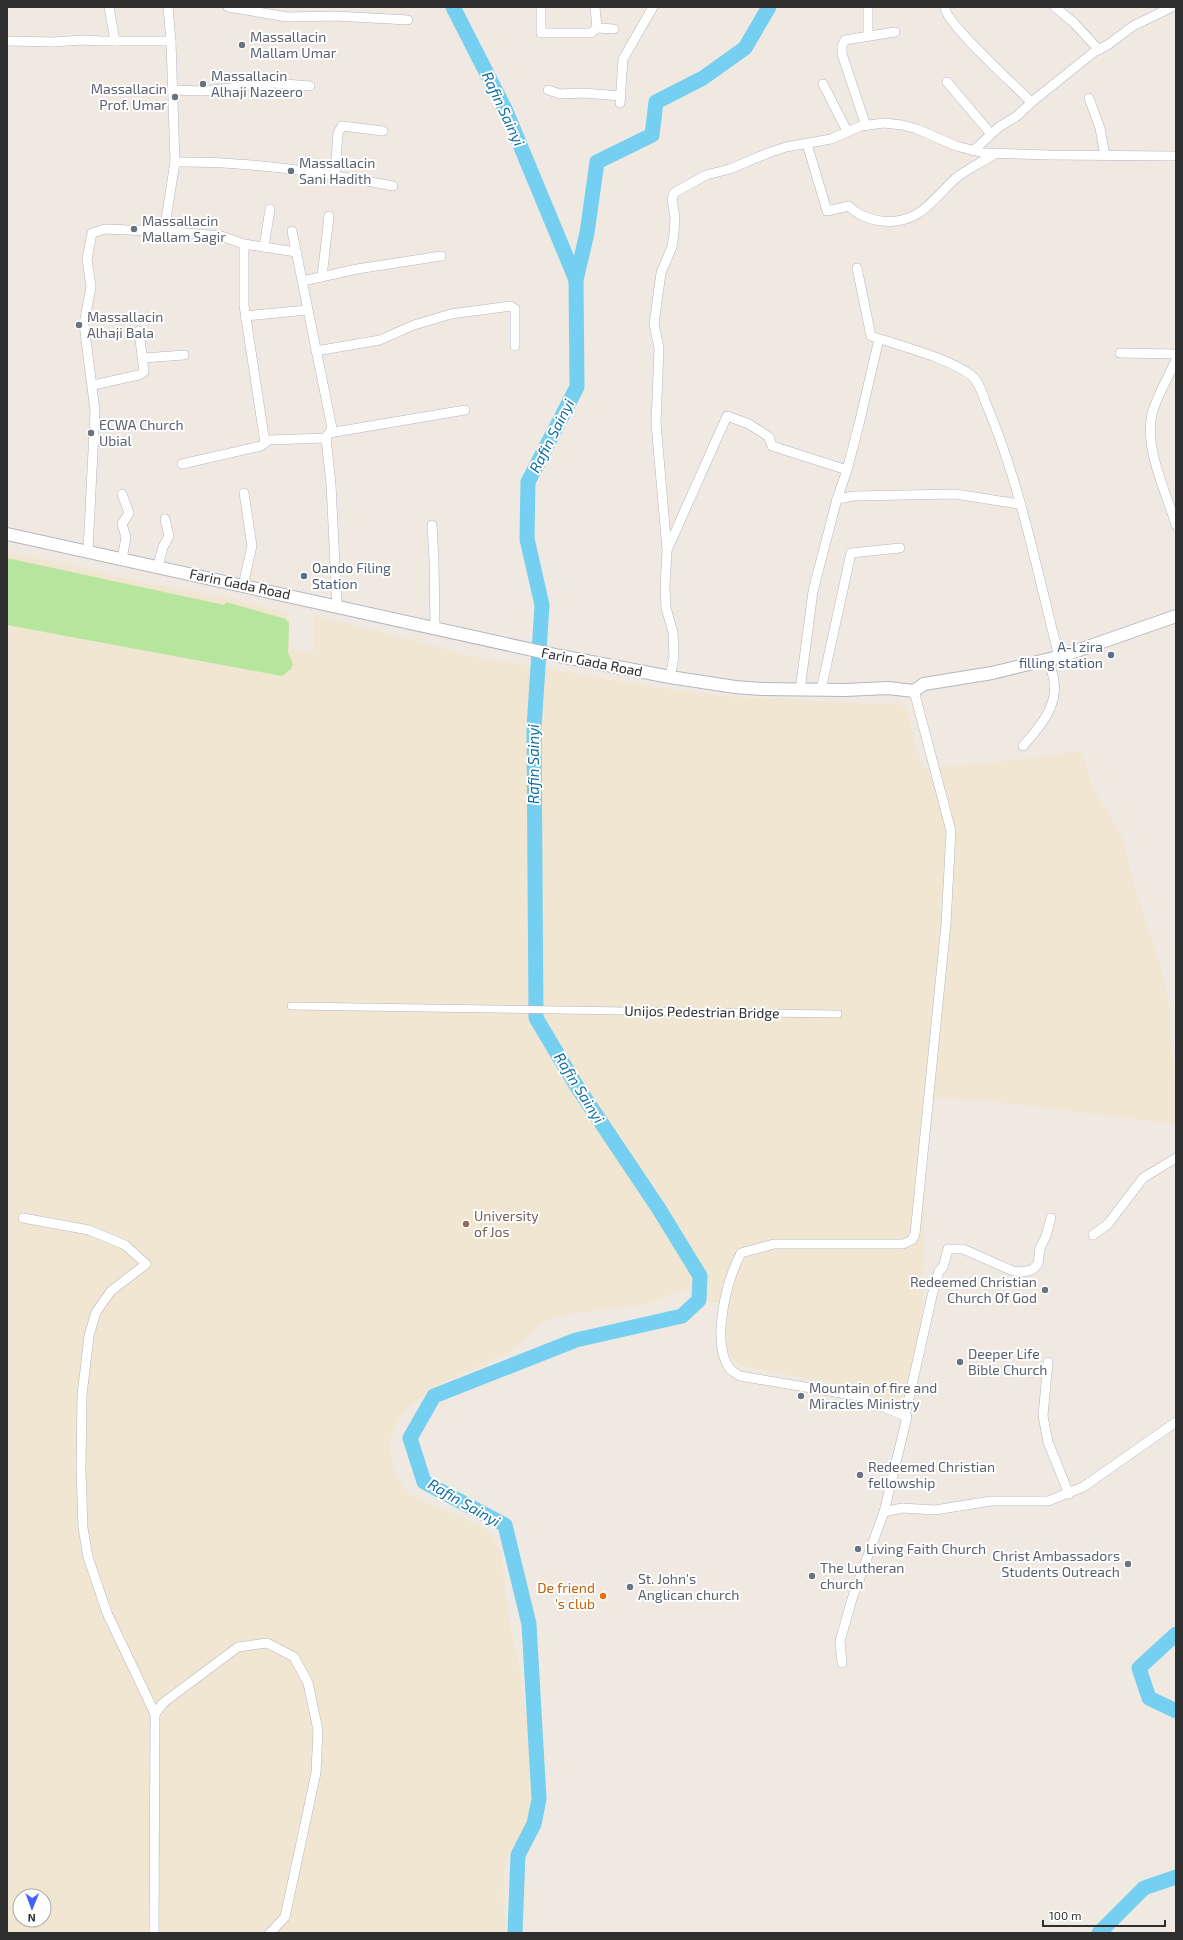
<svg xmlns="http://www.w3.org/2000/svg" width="1183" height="1940" font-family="'Exo 2',sans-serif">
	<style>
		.education { fill: #f0e6d1; fill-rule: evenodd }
		.green { fill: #b6e59e }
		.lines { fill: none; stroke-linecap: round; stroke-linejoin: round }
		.river { stroke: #75cff0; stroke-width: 15 }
		.pedestrian-casing { stroke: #b4b7c1; stroke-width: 8 }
		.minor-casing { stroke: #b4b7c1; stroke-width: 10 }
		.secondary-casing { stroke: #b4b7c1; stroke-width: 14 }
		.pedestrian { stroke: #fff; stroke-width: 7 }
		.minor { stroke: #fff; stroke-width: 9 }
		.secondary { stroke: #fff; stroke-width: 12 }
		.worship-dot { fill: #6b7280; stroke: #fff; stroke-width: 1.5 }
		.service-dot { fill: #5c6f8a; stroke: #fff; stroke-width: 1.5 }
		.education-dot { fill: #8d6e63; stroke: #fff; stroke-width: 1.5 }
		.food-dot { fill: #e8710a; stroke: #fff; stroke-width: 1.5 }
		.labels { text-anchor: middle; stroke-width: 4; stroke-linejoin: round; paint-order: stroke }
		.worship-label { font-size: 14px; fill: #5b616d; stroke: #fff; text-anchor: start }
		.service-label { font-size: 14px; fill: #4e5e75; stroke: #fff; text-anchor: start }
		.street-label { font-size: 14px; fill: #2e2e2e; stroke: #fff }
		.education-label { font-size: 14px; fill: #785e54; stroke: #fff; text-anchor: start }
		.food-label { font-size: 14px; fill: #c56008; stroke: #fff; text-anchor: end }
		.water-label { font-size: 15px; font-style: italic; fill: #0d6fa3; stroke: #fff }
	</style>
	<rect width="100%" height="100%" fill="#efe9e1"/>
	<path class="education" d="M7,551l150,34 68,12 60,15 4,5v33l24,3 1,-35 2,-2 160,41 189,32 68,8 170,8 3,4 16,58 3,2 119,-12 32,-6 6,2 11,35 29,48 13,52 26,80 8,35 1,34 6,53v34l-143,-18 -91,-9 -7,1 -9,59 -5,182 -16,69 -5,3 -53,-25 -105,-20 -8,-5 -4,-6 -3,-9 -2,-31 -7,-11 -31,-13 -6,-1 -33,14 -80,10 -24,7 -32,29 -66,31 -25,16 -19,17 -7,12 -5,13v12l3,16 8,17 5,7 10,7 45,19 25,13 7,7 8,16 8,68 12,54 13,100 -8,51 -19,30 -3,13 -1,29 3,35h-499zM20,1896h24v24h-24z"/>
	<path class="green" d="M7,558l217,47 2,-3 60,17 3,4 -1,30 5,11 -2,5 -9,7 -275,-51z"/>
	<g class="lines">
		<g class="river">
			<path d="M453,7l53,104 70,169 1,107 -49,95 -1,57 15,66 -8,123 2,290 40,67 83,124 41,67 -1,24 -17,16 -106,24 -142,56 -24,42 14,44 81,43 24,99 10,175 -5,25 -16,31 -3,78"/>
			<path d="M576,280l11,-47 10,-71 55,-27 4,-33 47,-24 42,-30 24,-41"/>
			<path d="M1176,1634l-37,34 10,30 27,13"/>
			<path d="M1099,1933l45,-45 32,-11"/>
		</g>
		<defs>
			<path id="pedestrian" d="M291,1006l547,8"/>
			<g id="minor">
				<path d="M109,7l6,34"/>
				<path d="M228,7l59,10 48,-1 73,4"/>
				<path d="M541,7v26h50l6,-5"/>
				<path d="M595,7l2,21 17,1"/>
				<path d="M868,7v29"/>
				<path d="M945,7c-1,15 72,80 86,95"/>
				<path d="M1055,7l19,16 25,27"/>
				<path d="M7,41l46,1 30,-2 19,1h69"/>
				<path d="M947,82l44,52"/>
				<path d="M823,84l24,47"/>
				<path d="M173,90l30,1 70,-8 37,3"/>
				<path d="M548,90l12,4 23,-1 38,3"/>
				<path d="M1089,98l11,30 5,28"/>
				<path d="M620,103l3,-44 30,-52"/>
				<path d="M866,126l-24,-72v-8l3,-6 50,-8"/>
				<path d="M807,144l20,67 22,-5c8,9 22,14 33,15 37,4 50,-21 74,-43 11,-9 27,-16 40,-25"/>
				<path d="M973,151l26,-24 18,-11 16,-15 61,-49 15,-8 24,-18 39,-19"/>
				<path d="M175,162c73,-1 146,10 218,24"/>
				<path d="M335,175l3,-42 4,-7 41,5"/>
				<path d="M292,231l40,197 -6,10 5,46 6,122"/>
				<path d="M164,232l11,-70 -4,-121 -3,-34"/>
				<path d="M244,244v61l21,138"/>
				<path d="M264,247l6,-38"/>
				<path d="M857,268l14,68c26,9 81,23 101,40 8,7 11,20 15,30 33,77 51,169 72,251"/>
				<path d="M322,277l7,-61"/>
				<path d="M303,281l54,-12 84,-13"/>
				<path d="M245,316l62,-6"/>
				<path d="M316,351l64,-11 34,-15 37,-11 60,-8 4,3v37"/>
				<path d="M1120,353l56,1"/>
				<path d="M143,358l41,-3"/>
				<path d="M1176,360c-8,18 -19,35 -24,54 -8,34 14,78 24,111"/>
				<path d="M93,385l46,-10 5,-3 -5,-41"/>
				<path d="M329,433l136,-23"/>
				<path d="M182,464l79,-18 8,-6 57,-2"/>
				<path d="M122,494l7,19 -7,11 4,13 -4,22"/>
				<path d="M837,499l17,-3 101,-2 64,10"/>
				<path d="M432,525l2,36 1,67"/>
				<path d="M668,548l59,-132 22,8 20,13 3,9 75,24"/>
				<path d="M88,551l7,-140 -11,-87 7,-37 -4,-28 5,-26 13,-4 70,3 46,4 23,8 52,8"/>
				<path d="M158,566l5,-19 6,-11 -4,-17"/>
				<path d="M243,585l9,-39 -8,-53"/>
				<path d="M670,677l4,-20 -1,-25 -7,-24 -1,-22 2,-36 -11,-127 3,-75 -5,-24 7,-51 11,-26 2,-14 1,-16 -3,-17 2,-7 32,-18 24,-6 38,-16 18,-6 45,-8 30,-13 23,-3 18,2 15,4 39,17 28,7 65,2 127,1"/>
				<path d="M800,690l13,-99 24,-92 10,-29 12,-46 20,-85"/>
				<path d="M821,690l30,-137 49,-5"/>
				<path d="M1023,746c16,-18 35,-39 31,-65 -1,-7 -4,-15 -6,-21"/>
				<path d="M23,1218l66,12 36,15 21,19 -35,27 -15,21 -7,24 -7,59 -1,75 2,58 5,29 19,56 48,101 -1,219"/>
				<path d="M1093,1235l15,-11 35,-46 33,-20"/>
				<path d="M1048,1362l-5,54 5,26 21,52"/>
				<path d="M905,1416l27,-120 7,-25 4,-4 5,-18h15l50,22 9,1 10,-2 6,-6 2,-16 6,-12 5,-18"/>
				<path d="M884,1512l18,-4 33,2 56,-9h57l35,-14 93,-65"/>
				<path d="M842,1663l-2,-22 12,-42 32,-87 23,-95 -49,-21 -118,-20c-3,-2 -8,-5 -10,-7 -20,-27 -3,-89 11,-116l33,-9h129l9,-4 3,-6 31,-310 5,-93 -37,-140"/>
				<path d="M155,1714l8,-11 75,-56 29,-4 27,14 14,26 10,47 -2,43 -31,144 -15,16"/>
			</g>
			<path id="secondary" d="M7,534l553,122 110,21 65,10 26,2 84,1 43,-2 26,3 10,-7 68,-11 70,-17 114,-40"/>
		</defs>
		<use href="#pedestrian" class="pedestrian-casing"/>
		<use href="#minor" class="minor-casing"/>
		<use href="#secondary" class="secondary-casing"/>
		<use href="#pedestrian" class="pedestrian"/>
		<use href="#minor" class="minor"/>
		<use href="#secondary" class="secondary"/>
	</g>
	<g class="worship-dot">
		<circle cx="242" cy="45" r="4"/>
		<circle cx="203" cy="84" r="4"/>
		<circle cx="175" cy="97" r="4"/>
		<circle cx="291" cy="171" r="4"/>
		<circle cx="134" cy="229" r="4"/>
		<circle cx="79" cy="325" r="4"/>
		<circle cx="91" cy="433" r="4"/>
		<circle cx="1045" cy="1290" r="4"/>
		<circle cx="960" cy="1362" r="4"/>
		<circle cx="801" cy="1396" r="4"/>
		<circle cx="860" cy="1475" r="4"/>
		<circle cx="858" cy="1549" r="4"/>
		<circle cx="1128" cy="1564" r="4"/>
		<circle cx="812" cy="1576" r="4"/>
		<circle cx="630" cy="1587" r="4"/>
	</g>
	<g class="service-dot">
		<circle cx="304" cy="576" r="4"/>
		<circle cx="1111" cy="655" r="4"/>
	</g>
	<circle class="education-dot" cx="466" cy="1224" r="4"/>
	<circle class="food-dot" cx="603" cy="1596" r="4"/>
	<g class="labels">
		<g class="worship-label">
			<text x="250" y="42">Massallacin<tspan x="250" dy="16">Mallam Umar</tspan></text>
			<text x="211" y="81">Massallacin<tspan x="211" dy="16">Alhaji Nazeero</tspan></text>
			<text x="167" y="94" text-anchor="end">Massallacin<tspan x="167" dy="16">Prof. Umar</tspan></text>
			<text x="299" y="168">Massallacin<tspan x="299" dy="16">Sani Hadith</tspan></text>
			<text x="142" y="226">Massallacin<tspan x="142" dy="16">Mallam Sagir</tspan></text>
			<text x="87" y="322">Massallacin<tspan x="87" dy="16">Alhaji Bala</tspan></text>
			<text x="99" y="430">ECWA Church<tspan x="99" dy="16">Ubial</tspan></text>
			<text x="1037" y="1287" text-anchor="end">Redeemed Christian<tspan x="1037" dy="16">Church Of God</tspan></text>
			<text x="968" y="1359">Deeper Life<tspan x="968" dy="16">Bible Church</tspan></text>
			<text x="809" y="1393">Mountain of fire and<tspan x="809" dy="16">Miracles Ministry</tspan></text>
			<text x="868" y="1472">Redeemed Christian<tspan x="868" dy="16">fellowship</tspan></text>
			<text x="866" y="1554">Living Faith Church</text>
			<text x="1120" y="1561" text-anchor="end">Christ Ambassadors<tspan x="1120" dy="16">Students Outreach</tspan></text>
			<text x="820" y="1573">The Lutheran<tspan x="820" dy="16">church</tspan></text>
			<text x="638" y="1584">St. John's<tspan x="638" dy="16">Anglican church</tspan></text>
		</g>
		<g class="service-label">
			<text x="312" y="573">Oando Filing<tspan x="312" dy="16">Station</tspan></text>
			<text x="1103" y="652" text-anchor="end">A-l zira<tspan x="1103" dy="16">filling station</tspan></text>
		</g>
		<g class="street-label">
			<text transform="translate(240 584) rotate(12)" y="5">Farin Gada Road</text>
			<text transform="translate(592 662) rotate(11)" y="5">Farin Gada Road</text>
			<text transform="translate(702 1012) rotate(1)" y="5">Unijos Pedestrian Bridge</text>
		</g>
		<g class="education-label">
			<text x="474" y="1221">University<tspan x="474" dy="16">of Jos</tspan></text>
		</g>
		<g class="food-label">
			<text x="595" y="1593">De friend<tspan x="595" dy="16">'s club</tspan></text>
		</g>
		<g class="water-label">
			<text transform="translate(503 109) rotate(65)" y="5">Rafin Sainyi</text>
			<text transform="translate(552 436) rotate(-63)" y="5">Rafin Sainyi</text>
			<text transform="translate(534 764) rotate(-90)" y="5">Rafin Sainyi</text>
			<text transform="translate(579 1088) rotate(58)" y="5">Rafin Sainyi</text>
			<text transform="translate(464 1503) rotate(30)" y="5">Rafin Sainyi</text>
		</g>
	</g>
	<rect width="1183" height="1940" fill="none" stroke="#2e2e2e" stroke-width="16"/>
	<g transform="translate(32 1908) rotate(181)"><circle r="19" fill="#ffffff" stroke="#ababab"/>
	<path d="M0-3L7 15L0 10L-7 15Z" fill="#4264fb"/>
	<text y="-6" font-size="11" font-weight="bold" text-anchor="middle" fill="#2e2e2e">N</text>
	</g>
	<path d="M1043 1920v6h122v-6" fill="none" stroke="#2e2e2e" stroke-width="2"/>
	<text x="1049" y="1920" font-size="12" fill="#2e2e2e" stroke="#ffffff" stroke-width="3" paint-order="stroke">100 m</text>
</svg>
